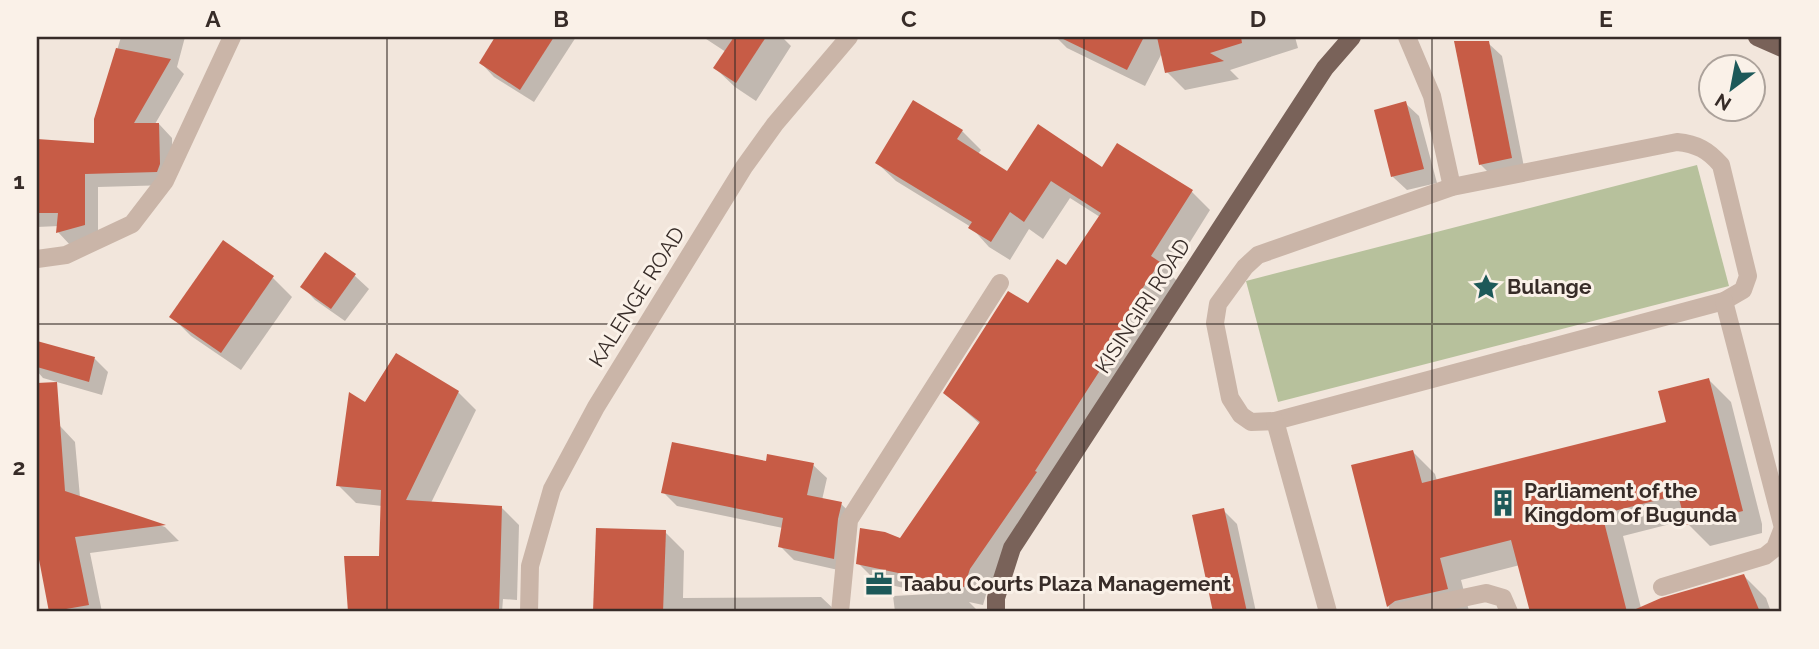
<svg xmlns="http://www.w3.org/2000/svg" width="1819" height="649" font-family="Raleway,sans-serif">
	<style>
		.green { fill: #b7c19c }
		.shadow { fill: #0003 }
		.building { fill: #c75c46 }
		.lines { fill: none; stroke-linecap: round; stroke-linejoin: round }
		.minor { stroke: #cab5a8; stroke-width: 18 }
		.major { stroke: #796259; stroke-width: 18 }
		.grid { fill: none; stroke: #372c28; stroke-width: 2; stroke-opacity: 0.55 }
		.labels { text-anchor: middle; stroke-width: 6; stroke-linejoin: round; paint-order: stroke }
		.poi-label { font-size: 21px; font-weight: bold; fill: #372c28; stroke: #faf1e8; text-anchor: start }
		.street-label { font-size: 21px; fill: #372c28; stroke: #faf1e8 }
		.neatline { fill: none; stroke: #372c28; stroke-width: 2.5 }
		.grid-label { font-size: 23px; text-anchor: middle; font-weight: bold; fill: #372c28 }
	</style>
	<rect width="100%" height="100%" fill="#f2e6dc"/>
	<path class="green" d="M1697,165l32,121 -451,116 -32,-121z"/>
	<g class="shadow">
		<path d="M121,37h64l-8,30 7,7 -29,50h4l13,14 1,41 -3,6 -72,2v52l-27,7 -13,-14 1,-6 -22,1v-86l59,4v-25z"/>
		<path d="M497,37h79l-42,65 -40,-25 -13,-14z"/>
		<path d="M703,37h79l9,9 -35,55 -21,-14 -20,-19 11,-16z"/>
		<path d="M1056,37h239l3,11 -68,22 9,9 -54,11 -18,-18 -5,-19 -17,33 -78,-38z"/>
		<path d="M1488,43l14,13 23,116 -31,6 -14,-14z"/>
		<path d="M1405,103l14,13 18,67 -30,7 -14,-13 -17,-66z"/>
		<path d="M962,131l19,19 -3,4 29,19 96,-4 88,22 19,19 -40,64 8,8 -124,210 -66,96 -5,17 -14,-3 10,10h-84l-2,-16 38,-2 -54,-12 -19,-19 43,-22 79,-117 -35,-31 122,-125 33,-51 -30,-19 -27,41 -14,-10 -19,31 -21,-13 -18,-20 -75,-46 -19,-18z"/>
		<path d="M326,254l29,22 14,13 -24,32 -30,-21 -13,-14z"/>
		<path d="M273,278l19,19 -51,73 -50,-34 -19,-19z"/>
		<path d="M37,342l58,17 13,13 -6,23 -59,-17 -6,-7z"/>
		<path d="M1709,380l22,22 31,122v9l-52,13 -22,-22 -2,-4 -63,16 18,72 103,-32 22,22 5,14h-239l-12,-47 -59,15 8,31 -74,1 -7,-6 -35,-139 60,-15 22,22 2,7 231,-58z"/>
		<path d="M458,392l18,18 -45,93 70,4 18,18 -2,75 -14,-1 -1,13h-153l-3,-54 35,-1 1,-51 -26,-3 -18,-18 28,-80z"/>
		<path d="M60,426l15,16 5,55 85,30 14,14 -89,12 12,59h-50l-11,-53 -4,1v-130z"/>
		<path d="M767,463l46,2 14,13 -5,22 19,4 14,13 -8,55 -53,-12 -14,-14 3,-18 -106,-22 -14,-14z"/>
		<path d="M1223,510l14,14 19,88h-41l-21,-96z"/>
		<path d="M598,529l67,3 19,19 -1,47 138,-1 16,15h-242z"/>
	</g>
	<g class="building">
		<path d="M495,37h59l-34,53 -41,-27z"/>
		<path d="M734,37h32l-30,46 -23,-15z"/>
		<path d="M1059,37h85l-17,33z"/>
		<path d="M1157,37h84l1,6 -32,10 14,8 -59,12z"/>
		<path d="M1454,41h35l23,117 -33,7z"/>
		<path d="M116,48l55,11 -37,64h25l1,41 -3,8 -72,2v51l-29,8 2,-20h-21v-74l57,4v-24z"/>
		<path d="M913,100l50,30 -6,9 50,32 31,-47 64,43 15,-24 76,47 -42,66 9,6 -30,45 4,3 -31,45 5,3 -73,113 2,1 -67,97 -6,18 -108,-23 4,-36 25,4 15,6 80,-116 -37,-29 65,-102 20,12 29,-44 9,6 35,-52 -50,-32 -27,41 -14,-10 -19,30 -23,-14 4,-6 -97,-59z"/>
		<path d="M1406,101l18,68 -33,8 -17,-67z"/>
		<path d="M223,240l51,36 -53,77 -52,-36z"/>
		<path d="M325,252l31,22 -25,35 -31,-22z"/>
		<path d="M37,341l58,16 -6,25 -52,-15z"/>
		<path d="M396,353l63,38 -53,109 96,6 -3,106h-151l-4,-56h35l2,-66 -45,-4 13,-94 16,10z"/>
		<path d="M1709,378l34,133 -57,14 -8,-30 -76,19 25,98h-97l-19,-72 -71,18 8,31 -53,12 -8,6 -36,-142 62,-15 9,33 244,-61 -8,-31z"/>
		<path d="M57,382l8,109 101,34 -91,12 14,68 -40,7 -12,-63v-166z"/>
		<path d="M672,442l94,19 1,-7 47,9 -7,32 35,7 -4,17 -4,40 -56,-12 5,-29 -122,-25z"/>
		<path d="M1224,508l23,104h-34l-21,-97z"/>
		<path d="M596,528l70,2 -3,82h-70z"/>
		<path d="M1744,574l16,38h-131l32,-14z"/>
	</g>
	<g class="lines">
		<g class="minor">
			<path d="M1407,37l25,59 20,91"/>
			<path d="M1677,142c20,2 31,8 44,23l27,111 -5,14 -19,11 -449,120 -24,1 -10,-7 -11,-17 -15,-75 3,-19 27,-37 13,-12 194,-68z"/>
			<path d="M37,259l29,-4 66,-31 33,-43 67,-144"/>
			<path d="M1724,301l58,223"/>
			<path d="M1275,421l53,191"/>
			<path d="M1662,587l103,-31 10,-8 7,-18"/>
			<path d="M529,612l1,-46 22,-77 44,-82 148,-240 31,-43 74,-87"/>
			<path d="M840,612l9,-92 151,-237"/>
			<path d="M1397,612l89,-19 17,5 6,14"/>
		</g>
		<g class="major">
			<path d="M1757,37l25,11"/>
			<path d="M996,612v-14l16,-50 313,-480 27,-31"/>
		</g>
	</g>
	<path class="grid" d="M387,37v575M735,37v575M1084,37v575M1432,37v575M37,324h1745"/>
	<defs>
		<symbol id="sight-bare" viewBox="-9 -9 18 18"><path d="M0-6L1.8-2.2L6-1.7L2.9 1.2L3.7 5.4L0 3.3L-3.7 5.4L-2.9 1.2L-6-1.7L-1.8-2.2Z" fill="#1d5959" stroke="#faf1e8" stroke-width="2.5" paint-order="stroke"/></symbol>
		<symbol id="building-bare" viewBox="-9 -9 18 18"><path d="M-4-6H4V6H1V3H-1V6H-4ZM-2.5-4.3h1.7v1.8h-1.7ZM.8-4.3h1.7v1.8H.8ZM-2.5-1h1.7V.8h-1.7ZM.8-1h1.7V.8H.8Z" fill="#1d5959" stroke="#faf1e8" stroke-width="2.5" paint-order="stroke"/></symbol>
		<symbol id="office-bare" viewBox="-9 -9 18 18"><path d="M-6-3h4V-5.5h4V-3h4V5H-6ZM-1-4.5V-3h2v-1.5ZM-6 0V1H6V0Z" fill="#1d5959" stroke="#faf1e8" stroke-width="2.5" paint-order="stroke"/></symbol>
	</defs>
	<g fill-rule="evenodd">
		<use href="#sight-bare" x="1467" y="268" width="38" height="38"/>
		<use href="#building-bare" x="1484" y="484" width="38" height="38"/>
		<use href="#office-bare" x="860" y="565" width="38" height="38"/>
	</g>
	<g class="labels">
		<g class="poi-label">
			<text x="1507" y="294">Bulange</text>
			<text x="1524" y="498">Parliament of the<tspan x="1524" dy="24">Kingdom of Bugunda</tspan></text>
			<text x="900" y="591">Taabu Courts Plaza Management</text>
		</g>
		<g class="street-label">
			<text transform="translate(637 297) rotate(-58)" y="7">KALENGE ROAD</text>
			<text transform="translate(1143 306) rotate(-57)" y="7">KISINGIRI ROAD</text>
		</g>
	</g>
	<rect width="1819" height="649" fill="none" stroke="#faf1e8" stroke-width="77"/>
	<g transform="translate(1732 88) rotate(212)"><circle r="33" fill="#faf1e8" stroke="#aca29b" stroke-width="2"/>
	<path d="M0-5L12 26L0 18L-12 26Z" fill="#1d5959"/>
	<text y="-10" font-size="19" font-weight="bold" text-anchor="middle" fill="#372c28">N</text>
	</g>
	<rect x="38" y="38" width="1742" height="572" class="neatline"/>
	<g class="grid-label">
		<text x="213" y="27">A</text>
		<text x="561" y="27">B</text>
		<text x="909" y="27">C</text>
		<text x="1258" y="27">D</text>
		<text x="1606" y="27">E</text>
		<text x="19" y="189">1</text>
		<text x="19" y="475">2</text>
	</g>
</svg>
